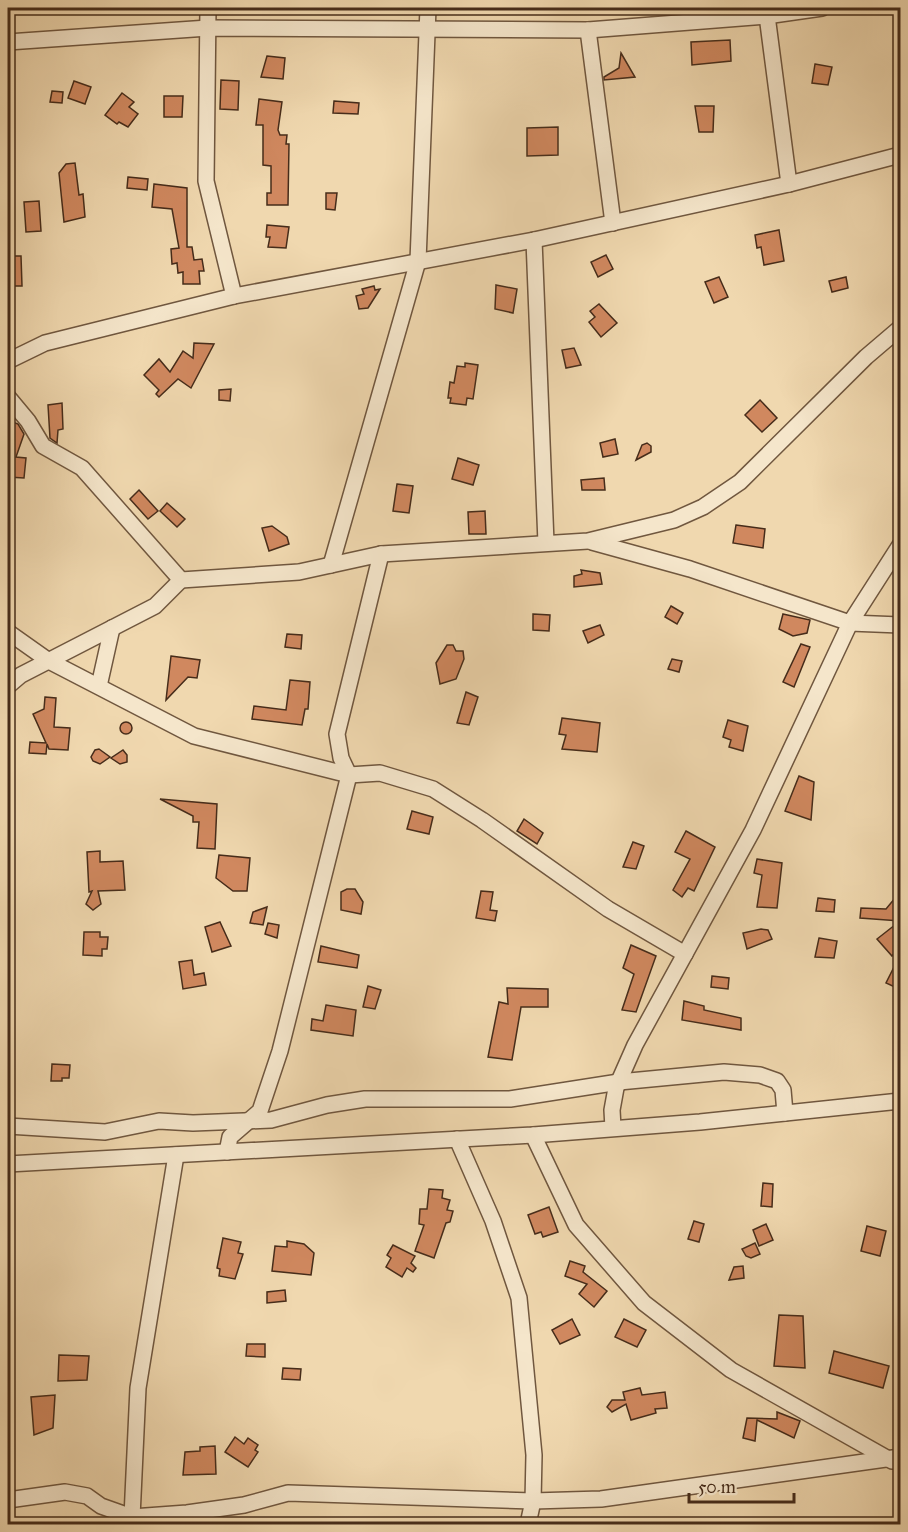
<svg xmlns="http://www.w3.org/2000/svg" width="908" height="1532" font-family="'IM FELL Great Primer',serif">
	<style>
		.building { fill: #d0885f; stroke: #462c1a; stroke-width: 1.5 }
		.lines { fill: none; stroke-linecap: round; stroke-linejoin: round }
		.minor-casing { stroke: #70573f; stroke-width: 18 }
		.minor { stroke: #f5e6cb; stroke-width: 15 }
	</style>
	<rect width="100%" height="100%" fill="#f0d8af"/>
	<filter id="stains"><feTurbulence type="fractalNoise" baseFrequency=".00333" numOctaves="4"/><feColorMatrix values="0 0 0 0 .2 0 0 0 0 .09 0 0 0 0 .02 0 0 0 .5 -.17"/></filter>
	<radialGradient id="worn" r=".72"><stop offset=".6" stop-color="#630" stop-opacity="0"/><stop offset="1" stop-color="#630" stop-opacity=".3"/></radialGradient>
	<g class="building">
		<path d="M730,40l1,21 -39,4 -1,-23z"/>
		<path d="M621,53l14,24 -31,3v-3l15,-9z"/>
		<path d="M267,56l18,2 -2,21 -22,-2z"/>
		<path d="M815,64l17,3 -4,18 -16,-2z"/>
		<path d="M221,80l18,1 -1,29 -18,-1z"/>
		<path d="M74,81l17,6 -6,17 -17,-6z"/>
		<path d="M52,91l11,1 -1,11 -12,-1z"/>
		<path d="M122,93l12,9 -5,5 9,7 -10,13 -9,-5 -2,2 -12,-9z"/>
		<path d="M164,96h19l-1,21h-18z"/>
		<path d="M259,99l23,3 -4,28 2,5h7l-1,9h3l-1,61h-21v-12h4v-27l-8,-1v-40h-7z"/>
		<path d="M334,101l25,2 -1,11 -25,-1z"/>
		<path d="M695,106h19l-1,26h-14z"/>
		<path d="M558,127v28l-31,1v-28z"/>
		<path d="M75,163l4,32 4,-1 2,23 -21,5 -5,-49 7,-9z"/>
		<path d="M128,177l20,2 -1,11 -20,-2z"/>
		<path d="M154,184l33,4v59h5l2,13 8,-1 2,12h-5l1,13h-17v-12l-5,1 -1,-10 -5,1 -1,-15 8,-1 -7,-39 -20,-2z"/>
		<path d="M326,193h11l-2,17 -9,-1z"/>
		<path d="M39,201l2,30 -15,1 -2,-30z"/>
		<path d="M267,225l22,2 -3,21 -18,-1 2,-10h-4z"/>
		<path d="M779,230l5,31 -20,4 -3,-18 -4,1 -2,-13z"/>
		<path d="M606,255l7,14 -15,8 -7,-15z"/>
		<path d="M8,256h13l1,30h-14z"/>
		<path d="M719,277l9,20 -14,6 -9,-21z"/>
		<path d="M846,277l2,11 -16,4 -3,-11z"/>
		<path d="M496,285l21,4 -4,24 -18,-4z"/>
		<path d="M374,286l1,4 5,-1 -12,19 -9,1 -3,-13 8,-2 -2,-5z"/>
		<path d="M599,304l18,19 -16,14 -12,-15 6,-5 -5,-6z"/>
		<path d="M194,343l20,1 -23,44 -13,-9 -19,18 -3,-3 3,-4 -15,-15 15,-16 11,13 13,-21 10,7z"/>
		<path d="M574,348l7,17 -15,3 -4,-18z"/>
		<path d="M465,363l13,2 -5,34 -6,-1 -1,7 -16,-2 1,-5h-3l2,-16 4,1 3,-17 8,1z"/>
		<path d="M231,389l-1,12 -11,-1v-10z"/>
		<path d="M760,400l17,18 -15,14 -17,-17z"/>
		<path d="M62,403l1,26 -5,1 -1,13 -7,-5 -2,-33z"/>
		<path d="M8,420l10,4 6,10 -8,23 10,1 -2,20 -16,-1v-32l4,-12 -4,-1z"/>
		<path d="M615,439l3,15 -15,3 -3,-14z"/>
		<path d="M647,443l4,3v6l-15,8 6,-15z"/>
		<path d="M458,458l21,7 -6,20 -21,-6z"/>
		<path d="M604,478l1,12h-23l-1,-10z"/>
		<path d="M397,484l16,2 -4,27 -16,-2z"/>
		<path d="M139,490l19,21 -10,8 -18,-20z"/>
		<path d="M167,503l18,16 -8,8 -17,-16z"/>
		<path d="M485,511l1,23h-17l-1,-22z"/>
		<path d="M736,525l29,4 -2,19 -30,-5z"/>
		<path d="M272,526l15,11 2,7 -20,7 -7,-23z"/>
		<path d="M581,570l19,3 2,11 -28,3v-11l8,-2z"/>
		<path d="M671,606l12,7 -6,11 -12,-7z"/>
		<path d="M533,614l17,1 -1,16 -16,-1z"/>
		<path d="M783,614l27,6 -3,13 -14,3 -14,-7z"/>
		<path d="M600,625l4,10 -16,8 -5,-12z"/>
		<path d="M287,634l15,1 -1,14 -16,-2z"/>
		<path d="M801,644l9,3 -16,40 -11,-5z"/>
		<path d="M447,645h6l3,6h7l1,8 -8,20 -16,5 -4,-21z"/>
		<path d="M171,656l29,4 -3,18 -9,-1 -22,23z"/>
		<path d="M672,659l10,2 -3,11 -11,-3z"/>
		<path d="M290,680l20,2 -2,27h-3l-3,16 -50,-6 2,-13 32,4z"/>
		<path d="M466,692l12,5 -9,28 -12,-2z"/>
		<path d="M45,697l11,1 -2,29 16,1 -2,22 -19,-1 -2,-5 -1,10 -17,-1 1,-11 16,1 -13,-29 11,-5z"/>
		<path d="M562,718l38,5 -3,29 -35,-3 4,-14 -7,-1z"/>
		<path d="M728,720l20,6 -5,25 -14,-4 2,-7 -8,-3z"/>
		<circle cx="126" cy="728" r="6"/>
		<path d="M99,749l11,8 -10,7 -7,-3 -2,-4 4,-7z"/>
		<path d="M123,750l4,5v7l-7,2 -9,-6z"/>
		<path d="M799,776l15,6 -3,38 -26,-9z"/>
		<path d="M160,799l57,5 -2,45 -18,-1 2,-26h-6v-6z"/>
		<path d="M412,811l21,6 -4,17 -22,-5z"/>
		<path d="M524,819l19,14 -6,11 -20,-13z"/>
		<path d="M686,831l29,16 -21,44 -6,-3 -6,9 -9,-7 17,-31 -15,-7z"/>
		<path d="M633,842l11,4 -8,23 -13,-2z"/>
		<path d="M100,851v11l23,-1 2,29 -27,1 3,13 -8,6 -7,-6 6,-13 -3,1 -2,-40z"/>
		<path d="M219,855l31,3 -3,33h-14l-17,-13z"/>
		<path d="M757,859l25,4 -5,45 -20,-1 5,-32 -8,-2z"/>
		<path d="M347,889h8l8,13 -2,12 -20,-4v-18z"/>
		<path d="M481,891l12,1 -3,18 7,1 -2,10 -19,-3z"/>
		<path d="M900,892v29l-40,-3 1,-10 25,1z"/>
		<path d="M818,898l17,2 -1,12 -18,-1z"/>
		<path d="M267,907l-4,18 -13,-2 3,-11z"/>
		<path d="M900,921v25l-8,10 -15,-17z"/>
		<path d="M220,922l11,24 -19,6 -7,-25z"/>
		<path d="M268,923l11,2 -2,13 -12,-4z"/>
		<path d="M761,929l7,1 4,9 -25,10 -4,-16z"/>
		<path d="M84,932h16v5h8l-1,12h-5v7l-19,-1z"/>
		<path d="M819,938l18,3 -3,17 -19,-1z"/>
		<path d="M631,945l25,11 -20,56 -14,-2 12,-36 -11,-6z"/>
		<path d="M321,946l38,9 -2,13 -39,-6z"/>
		<path d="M900,955v27l-3,6 -11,-5z"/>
		<path d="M192,960l2,15 10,-2 2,12 -23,4 -4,-27z"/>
		<path d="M712,976l17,2 -1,11 -17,-2z"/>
		<path d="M368,986l13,4 -6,19 -12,-2z"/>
		<path d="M507,988l41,1v18h-27l-9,53 -24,-3 11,-55 9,2z"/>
		<path d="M684,1001l20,5v4l37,8v12l-59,-10z"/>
		<path d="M326,1005l30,5 -3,26 -42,-6 1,-11 11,2z"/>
		<path d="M52,1064l18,1 -1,13h-7v3h-11z"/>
		<path d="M763,1183l10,1 -1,23 -11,-1z"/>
		<path d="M429,1189l14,1 -1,8 8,2 -3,10 6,1 -3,11 -4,1 -12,35 -19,-7 9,-26 -5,-1 1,-15h7z"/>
		<path d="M549,1207l9,25 -15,5 -2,-5 -6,2 -7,-19z"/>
		<path d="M694,1221l10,3 -5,18 -11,-3z"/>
		<path d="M766,1224l7,16 -14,6 -6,-16z"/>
		<path d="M867,1226l19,5 -6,25 -19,-5z"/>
		<path d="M223,1238l18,4 -3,11 5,1 -8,25 -16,-3 1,-7 -3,-1z"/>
		<path d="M287,1241l17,3 10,9 -3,22 -39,-4 3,-25 12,1z"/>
		<path d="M755,1243l5,11 -9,4 -5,-2 -4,-7z"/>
		<path d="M393,1245l22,11 -4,7 5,5 -3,4 -6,-4 -5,9 -16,-10 5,-9 -4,-3z"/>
		<path d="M570,1261l15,5 -2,6 24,19 -13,16 -15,-13 8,-10 -22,-8z"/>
		<path d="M743,1266l1,12 -15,2 5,-13z"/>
		<path d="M285,1290l1,11 -19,2v-11z"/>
		<path d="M779,1315l24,1 2,52 -31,-2z"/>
		<path d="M572,1319l8,16 -20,9 -8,-14z"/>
		<path d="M624,1319l22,11 -9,17 -22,-10z"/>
		<path d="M247,1344h18v13l-19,-1z"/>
		<path d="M834,1351l55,15 -6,22 -54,-15z"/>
		<path d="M59,1355l30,1 -2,24 -29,1z"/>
		<path d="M283,1368l18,1 -1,11 -18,-1z"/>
		<path d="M640,1388l2,7 23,-3 2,16 -12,1 1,4 -25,7 -5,-16 -14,8 -5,-5 5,-7h13l-2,-8z"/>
		<path d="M55,1395l-2,33 -19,7 -3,-38z"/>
		<path d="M777,1412l23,9 -6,17 -37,-18 -2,21 -12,-3 4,-20 30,1z"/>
		<path d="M235,1437l9,7 4,-6 10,7 -3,5 3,2 -10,15 -23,-15z"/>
		<path d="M215,1446l1,28 -33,1 2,-23 15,-1v-4z"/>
	</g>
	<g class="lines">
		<defs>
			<g id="minor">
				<path d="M208,8l-2,173 28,115"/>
				<path d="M766,8l23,176"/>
				<path d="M588,30l25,193"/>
				<path d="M8,42l200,-14 380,2 178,-14 56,-8"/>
				<path d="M534,240l12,303"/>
				<path d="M8,361l37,-18 189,-47 300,-56 255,-56 111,-29"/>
				<path d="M8,397l20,24 15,25 39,22 99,112 118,-8 82,-18 207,-13 86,-21 29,-13 37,-25 126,-125 34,-29"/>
				<path d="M592,542l98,27 160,54 50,2"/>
				<path d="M331,565l87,-304 10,-253"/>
				<path d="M8,632l41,29 145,75 155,39 31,-2 53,16 49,31 126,89 77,45"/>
				<path d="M8,686l13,-11 134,-69 26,-26"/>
				<path d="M99,686l13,-58"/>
				<path d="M8,1126l97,6 54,-11 34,2 78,-3 56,-15 38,-6h145l109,-17 105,-10 36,3 17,6 6,9 2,23"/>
				<path d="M613,1128l-1,-18 4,-22 19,-43 118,-215 97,-207 50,-78"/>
				<path d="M533,1135l43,90 68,78 87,67 161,91"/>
				<path d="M457,1139l36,82 26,77 15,157 -1,46 -5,23"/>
				<path d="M227,1152l3,-15 30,-26 20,-60 69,-276 -8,-17 -4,-24 44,-180"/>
				<path d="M8,1164l525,-29 167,-13 200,-21"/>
				<path d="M8,1500l57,-8 22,4 14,10 31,11 55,-4 57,-8 44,-12 245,8 68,-2 299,-42"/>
				<path d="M132,1517l6,-129 38,-233"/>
			</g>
		</defs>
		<use href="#minor" class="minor-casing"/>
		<use href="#minor" class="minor"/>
	</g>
	<rect width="908" height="1532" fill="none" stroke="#f0d8af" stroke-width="30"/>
	<rect x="9" y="9" width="890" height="1514" fill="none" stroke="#462c1a" stroke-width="3"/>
	<rect x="15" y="15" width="878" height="1502" fill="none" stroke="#462c1a" stroke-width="1.5"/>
	<path d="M689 1493v9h105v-9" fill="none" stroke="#462c1a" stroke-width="3"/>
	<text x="698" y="1493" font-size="18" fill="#462c1a" stroke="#f5e6cb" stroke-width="4.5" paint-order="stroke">50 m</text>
	<rect width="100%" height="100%" filter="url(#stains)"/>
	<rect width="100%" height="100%" fill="url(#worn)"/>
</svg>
